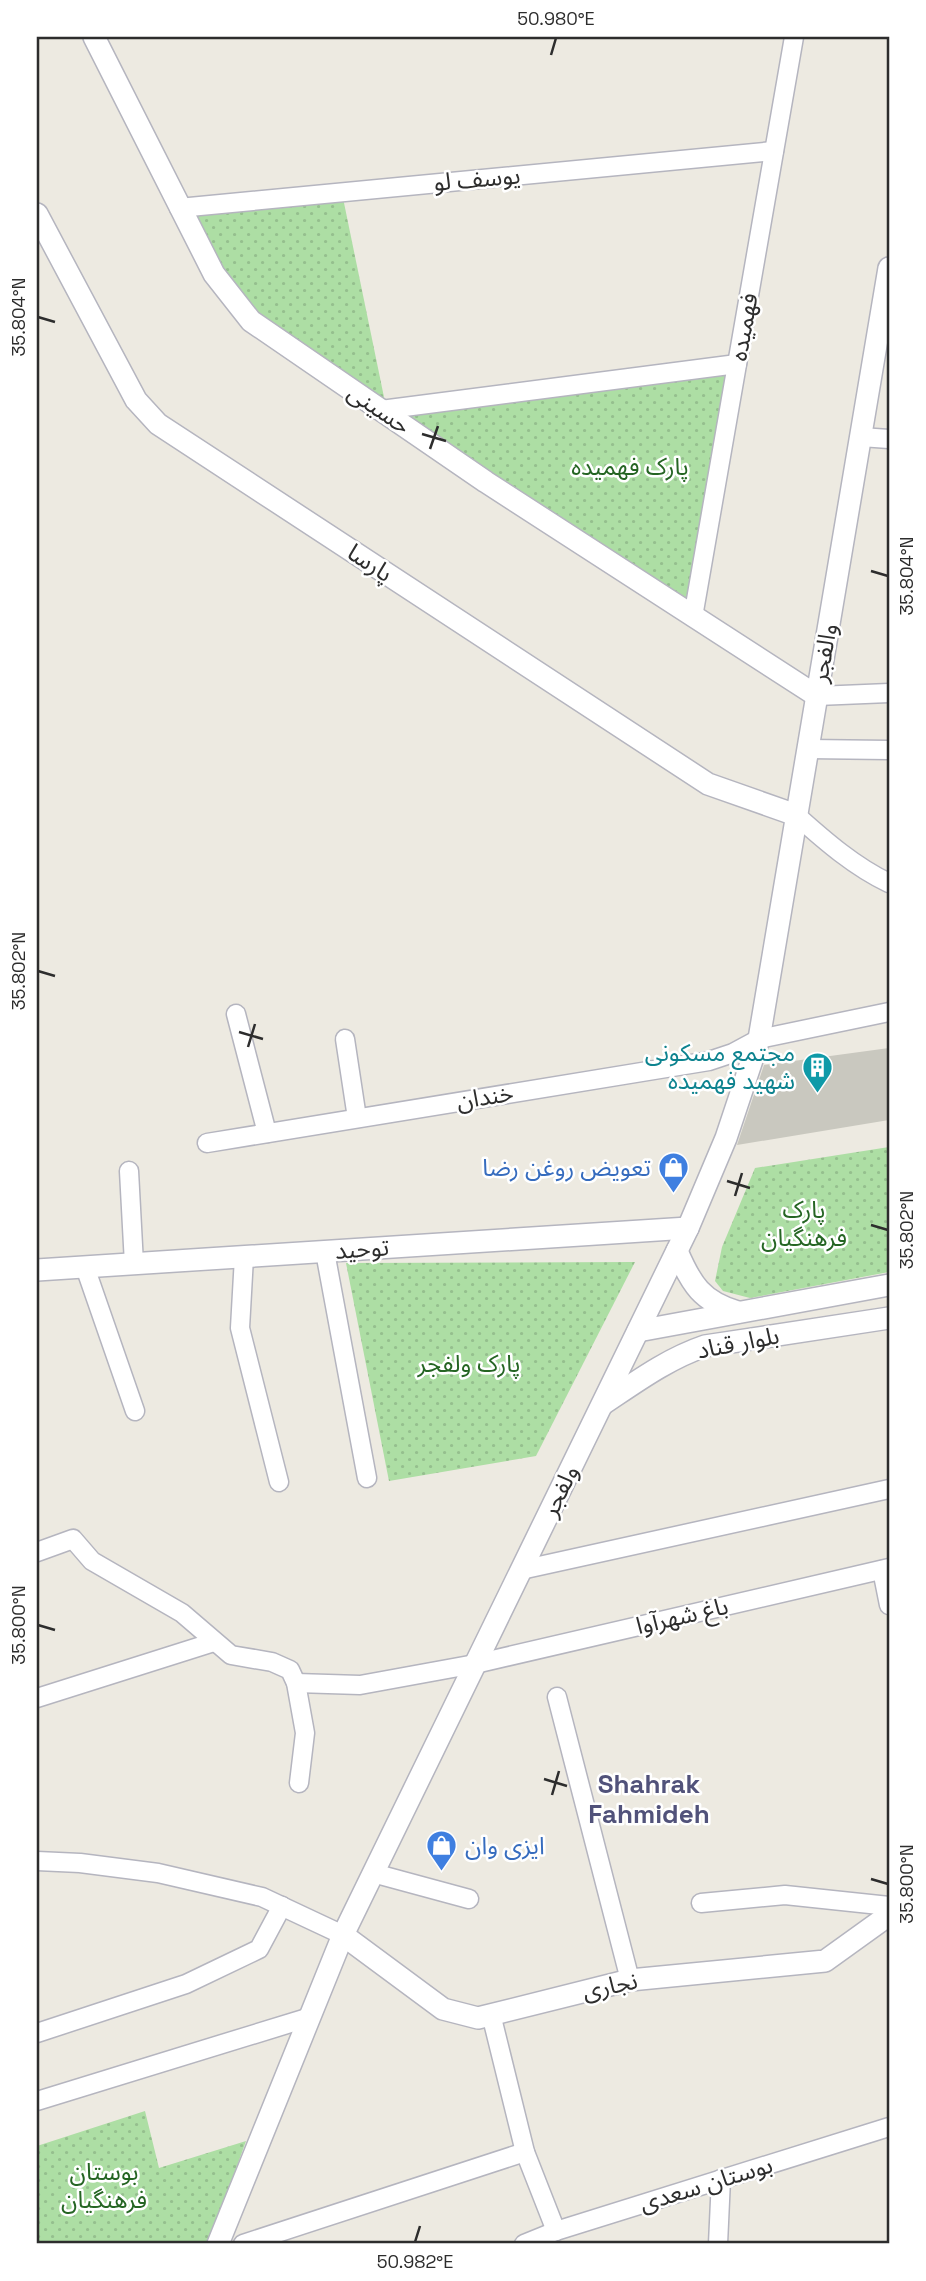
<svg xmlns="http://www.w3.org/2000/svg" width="926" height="2281" font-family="'Space Grotesk','Noto Sans Arabic',sans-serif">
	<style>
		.park { fill: url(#park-dots) }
		.building { fill: #c9c8bf }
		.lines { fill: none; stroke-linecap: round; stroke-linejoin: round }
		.minor-casing { stroke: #b5b5bf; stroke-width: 21 }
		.tertiary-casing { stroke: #b5b5bf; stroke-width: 24 }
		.minor { stroke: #fff; stroke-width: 18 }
		.tertiary { stroke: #fff; stroke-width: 21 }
		.ticks { fill: none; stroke: #2d2d2d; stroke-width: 2.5 }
		.labels { text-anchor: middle; stroke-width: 5; stroke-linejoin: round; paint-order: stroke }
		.street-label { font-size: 24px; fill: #2d2d2d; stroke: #fff }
		.park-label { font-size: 24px; fill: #256523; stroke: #fff }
		.culture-label { font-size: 24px; fill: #0d838f; stroke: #fff; text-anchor: end }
		.shop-label { font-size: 24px; fill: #366cbe; stroke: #fff; text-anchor: end }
		.neighbourhood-label { font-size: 26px; font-weight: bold; fill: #51527a; stroke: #fff }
		.neatline { fill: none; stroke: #2d2d2d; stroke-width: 2.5 }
		.ticks-label { font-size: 18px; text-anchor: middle; fill: #2d2d2d }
	</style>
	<defs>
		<pattern id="park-dots" width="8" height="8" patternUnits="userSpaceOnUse" patternTransform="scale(1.75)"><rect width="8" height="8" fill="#addea4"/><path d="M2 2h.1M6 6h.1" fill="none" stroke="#95bf8e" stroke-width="1.8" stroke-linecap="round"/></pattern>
	</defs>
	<rect width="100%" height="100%" fill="#edeae1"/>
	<g class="park">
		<path d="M343,198l42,204 -129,-84 -37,-46 -30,-59z"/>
		<path d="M730,375l-44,224 -282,-183z"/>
		<path d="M889,1147v125l-139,26 -27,-7 -8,-10 7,-34 33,-79z"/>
		<path d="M635,1262l-99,194 -147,25 -43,-218z"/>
		<path d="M145,2111l14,57 87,-27 -37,103h-172v-98z"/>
	</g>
	<path class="building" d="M889,1048v72l-152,25 27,-80z"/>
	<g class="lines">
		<defs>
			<g id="minor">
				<path d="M179,208l595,-57"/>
				<path d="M381,410l356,-46"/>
				<path d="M861,437l28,2"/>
				<path d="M693,617l101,-580"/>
				<path d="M817,696l72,-3"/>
				<path d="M808,749l81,1"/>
				<path d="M796,815c29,26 59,52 93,68"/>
				<path d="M236,1014l31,119"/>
				<path d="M345,1039l12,79"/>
				<path d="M207,1143l502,-82 24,-8 26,-14 130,-27"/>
				<path d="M129,1171l5,93"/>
				<path d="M325,1252l42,226"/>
				<path d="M244,1257l-4,71 39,154"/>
				<path d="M85,1267l50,144"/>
				<path d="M37,1552l36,-13 19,22 90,52 49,42 41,7 18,8 6,13 9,50 -6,50"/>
				<path d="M521,1570l368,-81"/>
				<path d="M882,1570l7,35"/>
				<path d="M296,1683l64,2 115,-21 414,-96"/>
				<path d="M557,1697l73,283"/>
				<path d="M37,1698l177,-56"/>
				<path d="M37,1861l43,2 78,10 104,24 81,38"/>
				<path d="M373,1873l96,26"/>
				<path d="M701,1903l84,-8 104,11"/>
				<path d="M491,2014l34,138 31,79"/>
				<path d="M37,2033l149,-49 73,-35 23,-43"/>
				<path d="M37,2101l273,-84"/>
				<path d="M243,2244l282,-92"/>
				<path d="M524,2244l32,-13 333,-104"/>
				<path d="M718,2244l3,-65"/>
			</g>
			<g id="tertiary">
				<path d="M94,37l120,237 37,47 235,161 331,214"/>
				<path d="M37,214l99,186 22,24 550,360 88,31"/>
				<path d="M677,1251c14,33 25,51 61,61"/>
				<path d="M37,1270l651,-42"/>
				<path d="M638,1331l251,-46"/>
				<path d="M603,1404c33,-22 64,-45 102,-58l184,-28"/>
				<path d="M343,1935l100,74 35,9 152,-38 195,-19 64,-46"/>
				<path d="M218,2244l125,-309 345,-707 38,-90 33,-99 130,-771"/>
			</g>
		</defs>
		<use href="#minor" class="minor-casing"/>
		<use href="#tertiary" class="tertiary-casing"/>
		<use href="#minor" class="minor"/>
		<use href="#tertiary" class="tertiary"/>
	</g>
	<path class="ticks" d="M551,55l5,-17M38,317l17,5M422,434l24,7M430,449l8,-23M871,571l17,5M38,971l17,5M239,1032l24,7M248,1047l7,-23M727,1181l23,7M735,1196l7,-23M871,1225l17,5M38,1625l17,5M544,1779l23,7M552,1795l7,-24M871,1879l17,5M415,2242l5,-16"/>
	<defs>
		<symbol id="building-pin" viewBox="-11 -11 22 30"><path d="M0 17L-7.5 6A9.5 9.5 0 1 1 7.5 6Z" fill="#0f9aa8" stroke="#fff"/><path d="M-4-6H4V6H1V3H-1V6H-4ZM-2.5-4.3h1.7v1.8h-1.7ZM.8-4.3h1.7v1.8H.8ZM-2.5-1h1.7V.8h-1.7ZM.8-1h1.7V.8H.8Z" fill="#fff"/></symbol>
		<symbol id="shop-pin" viewBox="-11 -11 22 30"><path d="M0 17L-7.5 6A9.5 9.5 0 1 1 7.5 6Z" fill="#3f7fe0" stroke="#fff"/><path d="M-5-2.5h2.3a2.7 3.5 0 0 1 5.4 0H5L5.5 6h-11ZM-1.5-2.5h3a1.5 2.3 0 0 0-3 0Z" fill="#fff"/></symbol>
	</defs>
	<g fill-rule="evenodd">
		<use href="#building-pin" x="800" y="1050" width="35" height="47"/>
		<use href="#shop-pin" x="656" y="1150" width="35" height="47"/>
		<use href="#shop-pin" x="424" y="1828" width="35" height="47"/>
	</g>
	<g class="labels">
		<g class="street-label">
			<text transform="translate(477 179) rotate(-5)" y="8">یوسف لو</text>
			<text transform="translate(744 327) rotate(-80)" y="8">فهمیده</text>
			<text transform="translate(379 409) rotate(34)" y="8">حسینی</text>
			<text transform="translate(370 563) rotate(33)" y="8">پارسا</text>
			<text transform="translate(824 653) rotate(-80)" y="8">والفجر</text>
			<text transform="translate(485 1097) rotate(-9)" y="8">خندان</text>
			<text transform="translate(362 1249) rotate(-4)" y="8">توحید</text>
			<text transform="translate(738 1343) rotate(-11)" y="8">بلوار قناد</text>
			<text transform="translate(560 1491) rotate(-64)" y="8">ولفجر</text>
			<text transform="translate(682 1616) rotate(-13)" y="8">باغ شهرآوا</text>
			<text transform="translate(610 1986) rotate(-12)" y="8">نجاری</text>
			<text transform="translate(706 2184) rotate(-17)" y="8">بوستان سعدی</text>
		</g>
		<g class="park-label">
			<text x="630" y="475">پارک فهمیده</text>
			<text x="804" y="1218">پارک<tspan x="804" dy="28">فرهنگیان</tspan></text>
			<text x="469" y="1372">پارک ولفجر</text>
			<text x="104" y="2180">بوستان<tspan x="104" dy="28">فرهنگیان</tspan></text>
		</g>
		<g class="culture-label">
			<text x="795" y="1061">مجتمع مسکونی<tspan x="795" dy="28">شهید فهمیده</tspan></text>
		</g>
		<g class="shop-label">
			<text x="651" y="1176">تعویض روغن رضا</text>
			<text x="465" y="1854" text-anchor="start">ایزی وان</text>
		</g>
		<g class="neighbourhood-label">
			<text x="649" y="1793">Shahrak<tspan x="649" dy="30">Fahmideh</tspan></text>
		</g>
	</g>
	<rect width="926" height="2281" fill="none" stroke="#ffffff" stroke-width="77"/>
	<rect x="38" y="38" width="850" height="2204" class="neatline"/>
	<g class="ticks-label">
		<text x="556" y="25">50.980°E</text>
		<text transform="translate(19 317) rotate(-90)" y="6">35.804°N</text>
		<text transform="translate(907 576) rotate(-90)" y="6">35.804°N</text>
		<text transform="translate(19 971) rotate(-90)" y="6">35.802°N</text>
		<text transform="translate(907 1230) rotate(-90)" y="6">35.802°N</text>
		<text transform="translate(19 1625) rotate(-90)" y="6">35.800°N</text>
		<text transform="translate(907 1884) rotate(-90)" y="6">35.800°N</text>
		<text x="415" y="2268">50.982°E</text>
	</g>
</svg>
